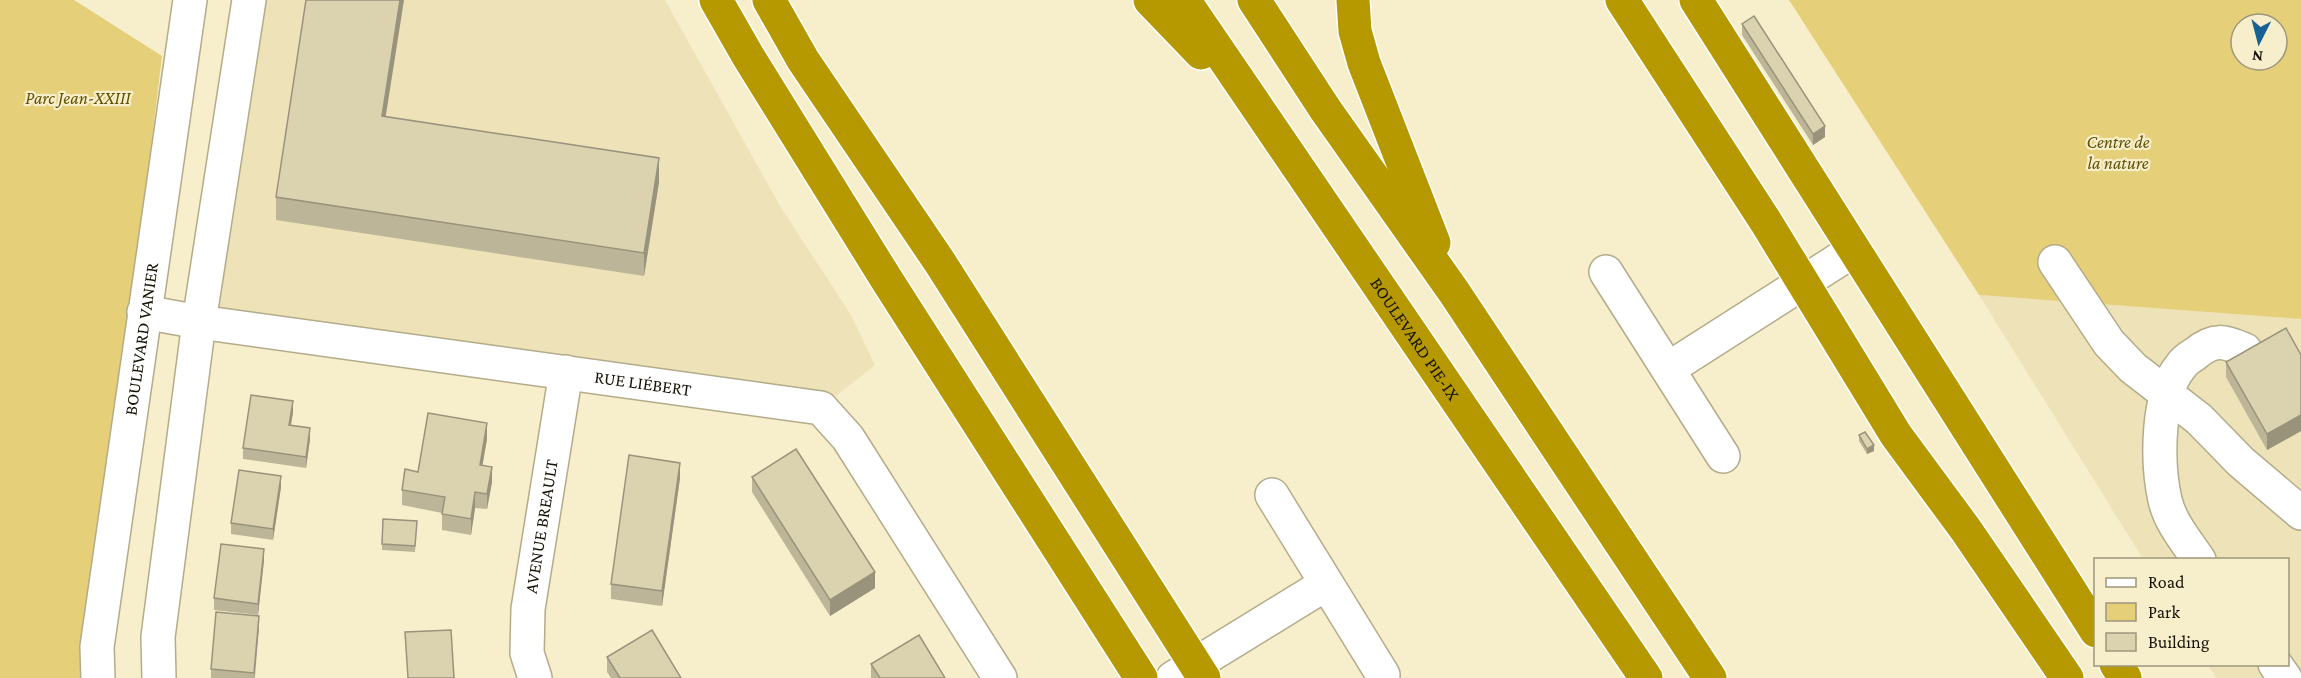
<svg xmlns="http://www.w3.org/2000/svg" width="2301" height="678" font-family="'Crimson Pro',serif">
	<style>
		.built { fill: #ede2b8 }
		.green { fill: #e5cf78; fill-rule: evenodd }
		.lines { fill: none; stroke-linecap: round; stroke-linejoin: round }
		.minor-casing { stroke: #b3ab8a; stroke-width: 36 }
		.highway-casing { stroke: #fff; stroke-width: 36 }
		.minor { stroke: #fff; stroke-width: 33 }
		.highway { stroke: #b69800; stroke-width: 33 }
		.wall { fill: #bcb597 }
		.shaded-wall { fill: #99937b }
		.building { fill: #dbd2b0; stroke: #99937b; stroke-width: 1.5 }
		.labels { text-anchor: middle; stroke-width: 4.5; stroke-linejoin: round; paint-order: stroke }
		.park-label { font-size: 18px; font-style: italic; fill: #615103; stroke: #f7efcc }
		.street-label { font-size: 18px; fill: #171407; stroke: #f7efcc }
	</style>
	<rect width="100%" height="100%" fill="#f7efcc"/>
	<g class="built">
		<path d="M265,0h400l115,206 71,109 24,50 -54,43 -622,-86z"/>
		<path d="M1979,295l322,24v359h-85l-8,-13 80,-1v-104l-145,-1z"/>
	</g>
	<g class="green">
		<path d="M0,0h74l88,56 -75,622h-87z"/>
		<path d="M1789,0h512v319l-322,-24zM2241,24h36v36h-36z"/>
	</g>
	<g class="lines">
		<defs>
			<g id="minor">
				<path d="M2055,262l54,81 24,25 66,51 42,43 60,51"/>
				<path d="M1606,272l117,184"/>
				<path id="s1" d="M144,312l55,10 622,86 27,30 152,240"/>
				<path d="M1668,369l186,-119"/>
				<path d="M1272,495l111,180"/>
				<path d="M2199,560c-13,-19 -29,-38 -34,-60 -8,-36 -9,-105 16,-134 3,-5 9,-9 14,-12 19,-16 29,-13 50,-4"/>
				<path d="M2275,664l10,14"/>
				<path id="s2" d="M98,678l-1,-31 93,-647"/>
				<path d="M159,678l-1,-41 41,-315 50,-322"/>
				<path id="s3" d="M535,678l-8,-25 1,-44 38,-237"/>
				<path d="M1173,678l153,-94"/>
			</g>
			<g id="highway">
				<path d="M716,0l32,56 137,221 256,401"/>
				<path d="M769,0l34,60 136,201 265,417"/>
				<path d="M1150,0l51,53"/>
				<path id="s4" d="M1184,0l462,678"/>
				<path d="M1254,0l71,109 129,183 256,386"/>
				<path d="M1353,0l2,31 9,32 70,180"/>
				<path d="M1622,0l144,222 130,213 70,95 101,148"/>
				<path d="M1696,0l400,631"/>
				<path d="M2116,664l9,14"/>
			</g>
		</defs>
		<use href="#minor" class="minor-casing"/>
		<use href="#highway" class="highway-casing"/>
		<use href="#minor" class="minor"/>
		<use href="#highway" class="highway"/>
	</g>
	<g class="wall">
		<path d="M1742,24l83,113 -12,8 -71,-110z"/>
		<path d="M386,117l273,65 -15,94 -368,-56v-23z"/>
		<path d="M2301,355v76l-34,19 -41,-73v-15z"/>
		<path d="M293,412l-2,13 19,14 -4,29 -63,-9v-11z"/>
		<path d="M1859,435l15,16 -7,3 -8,-13z"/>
		<path d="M487,439l-5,26 10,17 -5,27 -12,-1 -4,27 -29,-5v-17l-40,-8v-15l16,-18z"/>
		<path d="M752,477l123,111 -45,28 -78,-124z"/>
		<path d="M680,478l-18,128 -51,-7v-15z"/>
		<path d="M281,487l-8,53 -42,-6v-11z"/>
		<path d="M417,521l-2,31 -33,-2v-6z"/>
		<path d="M264,560l-6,55 -44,-5v-12z"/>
		<path d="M259,627l-4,51h-44v-9z"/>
		<path d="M607,657l74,21h-70l-4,-6z"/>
		<path d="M871,664l74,14h-74z"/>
	</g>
	<g class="shaded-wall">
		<path d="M400,0h4l-22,140v-24z"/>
		<path d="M1825,126v11l-12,8v-11z"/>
		<path d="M659,158v24l-15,94v-23z"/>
		<path d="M293,401v11l-4,24v-11z"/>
		<path d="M2301,415v16l-34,19v-16z"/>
		<path d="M487,423v16l-7,41v-15z"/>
		<path d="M310,428v11l-4,29v-11z"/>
		<path d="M1874,445v6l-7,3v-5z"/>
		<path d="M680,463v15l-18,128v-15z"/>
		<path d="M492,467v15l-5,27v-15z"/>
		<path d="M281,476v11l-8,53v-11z"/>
		<path d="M475,492v16l-4,27v-16z"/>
		<path d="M264,549v11l-6,55v-11z"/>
		<path d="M875,572v16l-45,28v-16z"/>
		<path d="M259,616v11l-5,51v-5z"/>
	</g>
	<g class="building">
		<path d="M306,0h94l-18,116 277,42 -15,95 -368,-56z"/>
		<path d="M1754,16l71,110 -12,8 -71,-110z"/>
		<path d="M2286,328l15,27v60l-34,19 -41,-72z"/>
		<path d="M251,395l42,6 -4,24 21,3 -4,29 -63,-9z"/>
		<path d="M428,413l59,10 -7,42 12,2 -5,27 -12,-2 -4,27 -29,-5 3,-17 -43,-7 3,-21 13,3z"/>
		<path d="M1865,432l9,13 -7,4 -8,-14z"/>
		<path d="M796,449l79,123 -45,28 -78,-123z"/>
		<path d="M629,455l51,8 -18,128 -51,-7z"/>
		<path d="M239,470l42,6 -8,53 -42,-6z"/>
		<path d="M383,519l34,2 -2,25 -33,-2z"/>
		<path d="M221,544l43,5 -6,55 -44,-6z"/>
		<path d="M216,612l43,4 -5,57 -43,-4z"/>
		<path d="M451,630l3,48h-46l-3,-46z"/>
		<path d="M652,630l29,48h-61l-13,-21z"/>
		<path d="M919,635l26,43h-65l-9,-14z"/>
	</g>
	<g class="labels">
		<g class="park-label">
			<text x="78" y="104">Parc Jean-XXIII</text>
			<text x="2118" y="148">Centre de<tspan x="2118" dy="21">la nature</tspan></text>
		</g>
		<g class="street-label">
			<text dy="6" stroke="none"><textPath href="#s2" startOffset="342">BOULEVARD VANIER</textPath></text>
			<text dy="6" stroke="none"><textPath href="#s4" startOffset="410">BOULEVARD PIE-IX</textPath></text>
			<text dy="6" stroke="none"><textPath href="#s1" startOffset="504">RUE LIÉBERT</textPath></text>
			<text dy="6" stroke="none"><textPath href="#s3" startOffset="154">AVENUE BREAULT</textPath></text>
		</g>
	</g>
	<rect x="2094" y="558" width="195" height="108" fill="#f7efcc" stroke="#9d977d" stroke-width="1.5"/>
	<rect x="2106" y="578" width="30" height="9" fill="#ffffff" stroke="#9d977d" stroke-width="1.5"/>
	<text x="2148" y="588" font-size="18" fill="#171407">Road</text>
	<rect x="2106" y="603" width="30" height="18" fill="#e5cf78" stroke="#9d977d" stroke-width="1.5"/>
	<text x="2148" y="618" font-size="18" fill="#171407">Park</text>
	<rect x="2106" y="633" width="30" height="18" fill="#dbd2b0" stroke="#9d977d" stroke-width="1.5"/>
	<text x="2148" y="648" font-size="18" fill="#171407">Building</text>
	<g transform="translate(2259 42) rotate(186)"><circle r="28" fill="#f7efcc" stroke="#9d977d" stroke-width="1.5"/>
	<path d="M0-4.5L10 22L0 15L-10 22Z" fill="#186194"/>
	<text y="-9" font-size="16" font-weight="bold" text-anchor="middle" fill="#171407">N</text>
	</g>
</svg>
